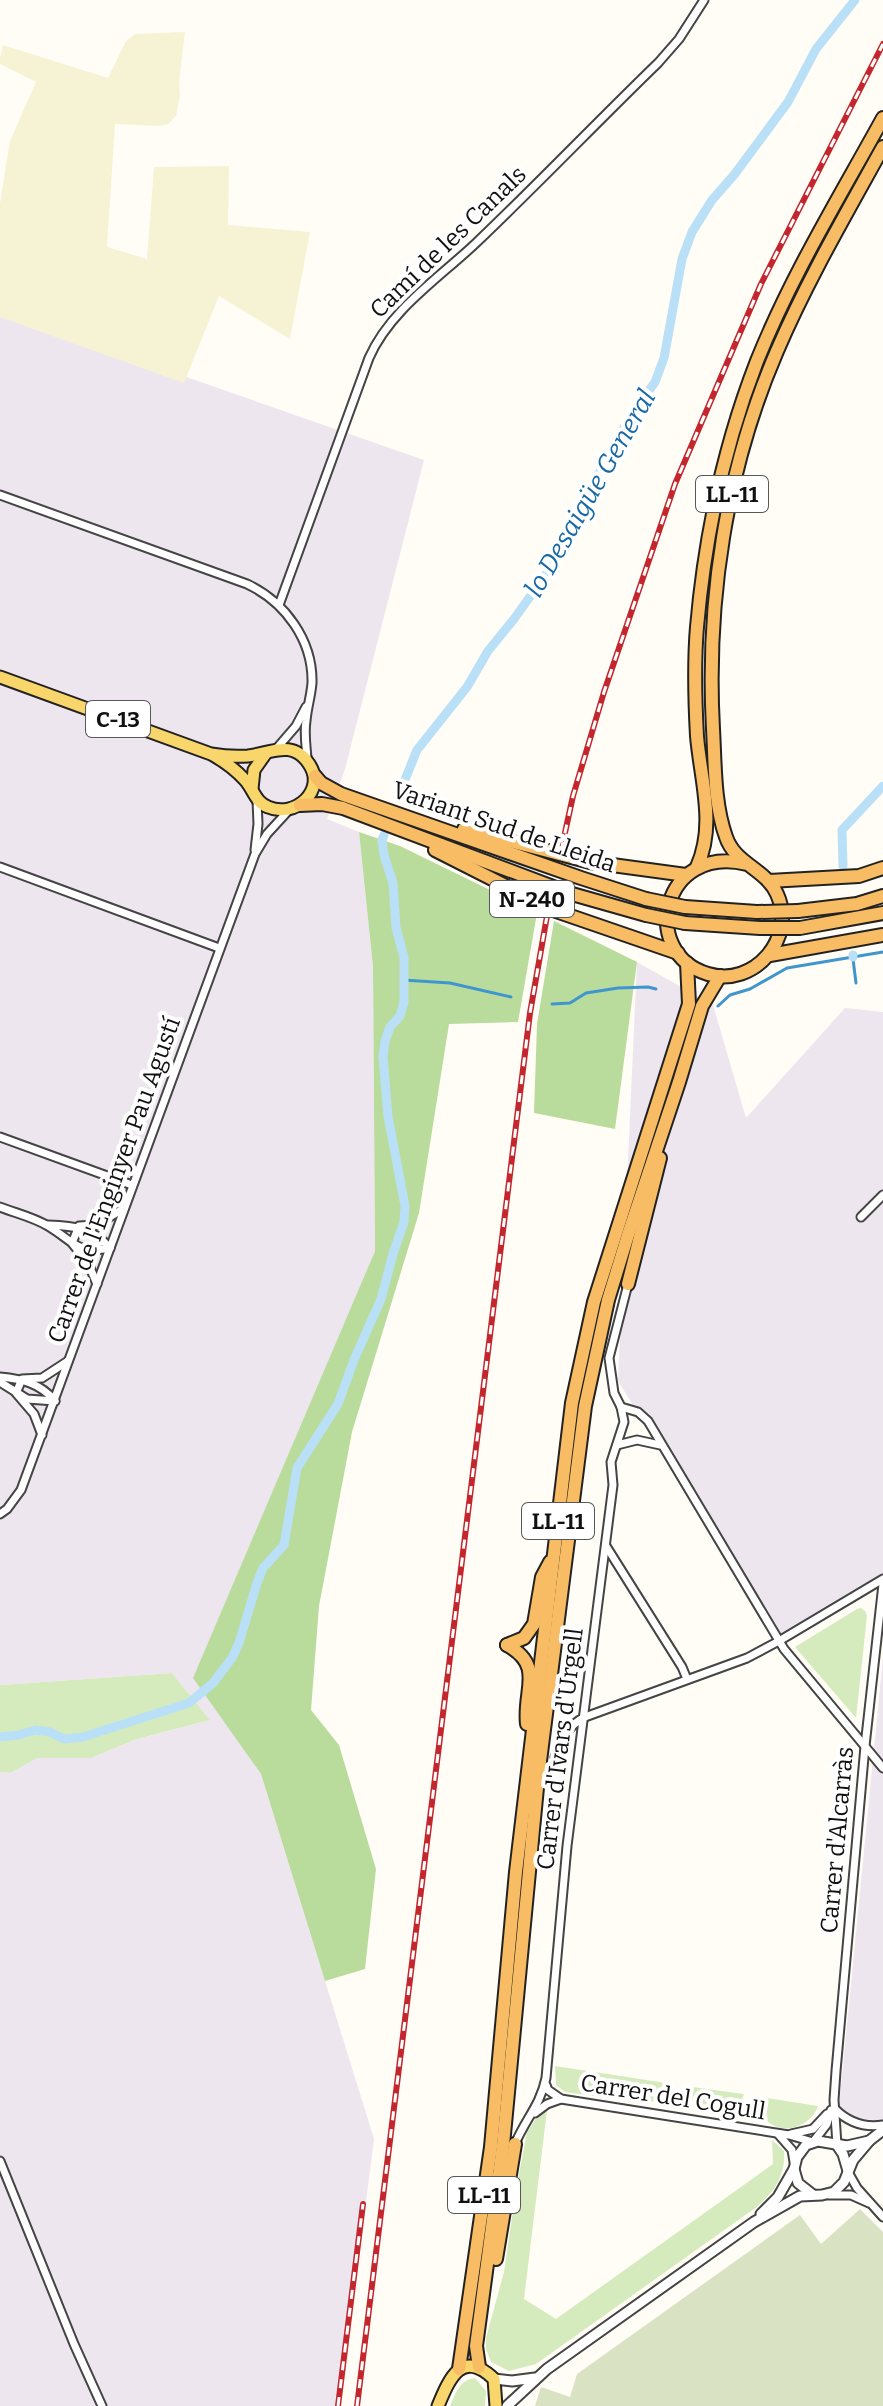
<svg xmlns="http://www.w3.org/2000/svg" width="883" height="2406" font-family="Bitter,serif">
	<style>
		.industrial { fill: #eee6ef }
		.farmland { fill: #f6f3d4 }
		.green { fill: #d5ebbd }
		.forest { fill: #b9dc9c }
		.cemetery { fill: #d9e3c4 }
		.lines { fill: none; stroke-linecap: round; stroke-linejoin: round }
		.stream { stroke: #3f96cf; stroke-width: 3 }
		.canal { stroke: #b9e0f7; stroke-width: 9 }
		.minor-casing { stroke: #444; stroke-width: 11 }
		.tertiary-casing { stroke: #444; stroke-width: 13 }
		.primary-casing { stroke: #222; stroke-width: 15 }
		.trunk-casing { stroke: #222; stroke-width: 16 }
		.minor { stroke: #fff; stroke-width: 7 }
		.tertiary { stroke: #fff; stroke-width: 9 }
		.primary { stroke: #f9d66b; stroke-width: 11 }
		.trunk { stroke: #f7bc64; stroke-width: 12 }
		.rail-casing { stroke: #c4262e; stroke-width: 6 }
		.rail { stroke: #fff; stroke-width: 3; stroke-dasharray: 9; stroke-linecap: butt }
		.trunk-bridge-casing { stroke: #222; stroke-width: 16; stroke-linecap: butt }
		.trunk-bridge { stroke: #f7bc64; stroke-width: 12 }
		.labels { text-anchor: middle; stroke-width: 8; stroke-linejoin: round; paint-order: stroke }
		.shield { fill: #fff; stroke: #585858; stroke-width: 2 }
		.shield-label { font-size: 22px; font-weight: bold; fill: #111 }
		.street-label { font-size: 24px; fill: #111; stroke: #fff }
		.water-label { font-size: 26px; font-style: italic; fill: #1768a6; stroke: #fff }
	</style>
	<rect width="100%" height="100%" fill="#fffdf5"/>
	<g class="industrial">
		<path d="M0,312l424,148 -79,309 -18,50 32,13 14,135 2,284 -181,427 67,96 113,365 -34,267h-340v-634l10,1 28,-15 58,-2 41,-17 73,-19 -38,-47 -172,12z"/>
		<path d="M637,962l76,43 33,113 99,-110 38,4v567l-104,62 -161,-260z"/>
		<path d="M883,1657v464l-28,-3 -16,-12z"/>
	</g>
	<path class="farmland" d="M185,32l-6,50 1,14 -4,20 -8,8 -9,2 -44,-2 -8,123 40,12 7,-92 75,-1 -1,59 82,7 -20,107 -71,-43 -35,87 -184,-66v-114l10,-62 26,-59 -36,-18v-6l3,-13 105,33 18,-37 9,-7z"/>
	<g class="green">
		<path d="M861,1608l4,3 2,5 -11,102 -61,-71 62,-38z"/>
		<path d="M172,1673l38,47 -73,19 -46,19h-53l-28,15 -10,-1v-87z"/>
		<path d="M555,2066l111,17 -5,13 -6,5 -11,2 -79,-11 -9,-7z"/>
		<path d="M692,2087l52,7c-7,22 -29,25 -47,13l-6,-12z"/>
		<path d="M760,2097l58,9c-12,32 -62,30 -58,-9z"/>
		<path d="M547,2110l-23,189 32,20 217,-155 -1,-24 12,11c2,23 -9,40 -26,55l-222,158 -27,7 -18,-9 -5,-13v-11l18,-66 12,-82 11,-58 10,-15z"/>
		<path d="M475,2378l11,13 -1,15h-35c6,-13 9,-26 25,-28z"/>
	</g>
	<g class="forest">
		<path d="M359,832l41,14 137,67 -19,109 -69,2 -30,189 -67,219 -33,174 -8,104 28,35 37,124 -11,100 -40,12 -64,-207 -68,-96 182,-427 -2,-284z"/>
		<path d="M554,921l83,41 -22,167 -81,-16 3,-89z"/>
	</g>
	<path class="cemetery" d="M860,2209l23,23v174h-348l6,-19 29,10 7,-23 223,-159 21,29z"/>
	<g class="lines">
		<g class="stream">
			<path d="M853,959l3,24"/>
			<path d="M403,980l47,3 61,14"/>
			<path d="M552,1004l18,-1 16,-10 32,-5 30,-1 8,2"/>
			<path d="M718,1006l12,-11 20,-6 37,-21 96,-16"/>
		</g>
		<g class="canal">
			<path d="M398,797l19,-47 50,-63 21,-36 26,-32 43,-60 29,-62 40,-73 29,-42 9,-24 18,-99 10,-27 20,-32 22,-25 54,-73 28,-53 39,-49"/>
			<path d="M843,866l-1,-36 41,-44"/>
			<path d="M853,955v2"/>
			<path d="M0,1737l19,-2 16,-5 15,2 14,7 19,-2 106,-34 24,-20 19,-25 7,-15 18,-60 6,-15 21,-23 13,-77 41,-64 16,-44 27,-61 12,-45 11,-32 1,-16 -17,-90 -5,-59 2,-16 5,-14 10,-11 4,-14v-45l-8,-29 -3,-45 -9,-28 -2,-15 2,-5"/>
		</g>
		<defs>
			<g id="minor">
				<path d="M0,495l247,89c38,18 66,56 65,99 -1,13 -5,25 -6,38 -2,12 0,24 1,37"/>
				<path d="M279,605l90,-247c21,-48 70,-80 107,-115 62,-59 121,-121 182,-180l21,-24 25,-39"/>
				<path d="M277,748l19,-22 10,-19"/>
				<path d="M255,850l3,-26 -1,-24"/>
				<path d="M0,867l219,81"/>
				<path d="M0,1137l132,48"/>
				<path d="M0,1207c15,6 33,10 48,19 27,16 27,28 62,22"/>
				<path d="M861,1217l22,-22"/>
				<path d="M48,1225c26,1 44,2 62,23"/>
				<path d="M97,1284l-9,-21 -16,-20 7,-17 17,-1 27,-16"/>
				<path d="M0,1377c22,2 40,6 55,24"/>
				<path d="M0,1382l27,17 28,2"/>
				<path d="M621,1407l17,5 10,9 136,228 99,119"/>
				<path d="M42,1435l-8,-21 -18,-21 6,-14 20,-1 26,-17"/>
				<path d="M617,1445l20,-5 23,5"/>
				<path d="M0,1514l7,-5 14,-19 234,-636 12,-20 22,-24"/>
				<path d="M606,1546l76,121 5,12"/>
				<path d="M555,1757c7,-18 12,-31 30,-40l162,-59 32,-17 104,-62"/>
				<path d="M546,2085l2,5 13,9 228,36 24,7 14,-18 4,-14"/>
				<path d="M835,2109c14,14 29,19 48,16"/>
				<path d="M535,2113l12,-9 14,-5"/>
				<path d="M778,2134l14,16 2,12"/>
				<path d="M791,2134l22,-5 14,-15"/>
				<path d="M515,2144c11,-26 25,-38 31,-66l21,-232 46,-361 -2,-23 13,-40 -3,-15 -7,-14 -5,-35 19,-74"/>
				<path d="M837,2145l-3,-45 2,-29 29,-325 18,-162"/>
				<path d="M0,2161l74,183 28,62"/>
				<path d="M848,2172l9,16 26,29"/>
				<path d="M829,2195h22l18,8"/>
			</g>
			<g id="tertiary">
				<path d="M837,2145l6,9 5,17"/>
				<path d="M794,2169l4,14 14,11"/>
				<path d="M761,2214l17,-17 16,-28 3,-12 9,-12 12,-4 29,5 22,-5"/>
				<path d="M494,2379l18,2 23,-3"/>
				<path d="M507,2406l40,-37 207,-147 46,-26 22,-1 12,-3 10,-10 9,-22 16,-19 14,-11"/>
			</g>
			<g id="primary">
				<path d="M0,677l211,77c13,7 24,15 34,26 9,10 10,22 23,27 27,12 59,-17 41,-43 -16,-25 -38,-11 -61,-8 -13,1 -25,0 -37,-2"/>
				<path d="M252,789l2,-19 12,-17"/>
				<path d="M438,2406c12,-29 24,-57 56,-27l2,27"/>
			</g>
			<g id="trunk">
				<path d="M315,776l6,7 20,11 240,84 65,21"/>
				<path d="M300,805l22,-1 21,4 229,86 74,21"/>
				<path d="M464,829l126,33 96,13"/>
				<path d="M435,850l118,60 125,43"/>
				<path d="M747,864c-85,-21 -109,89 -39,110 46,14 89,-36 69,-80 -11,-25 -42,-30 -51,-57 -12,-33 -11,-73 -13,-108 -7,-128 13,-260 64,-378 30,-70 69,-137 106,-204"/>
				<path d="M697,867c19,-43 4,-85 0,-131 -2,-36 -3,-74 0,-109 8,-91 27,-181 60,-266 34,-85 82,-163 126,-243"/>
				<path d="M769,881l90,-5 24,-8"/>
				<path d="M685,907l72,5"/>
				<path d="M798,911l59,-7 26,-8"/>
				<path d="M685,923l75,5"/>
				<path d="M800,928l83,-15"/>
				<path d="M770,955l113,-20"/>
				<path d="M628,1284l32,-126"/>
				<path d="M507,1645l17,-7 10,-14 8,-47 8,-15"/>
				<path d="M507,1645c38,21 16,45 20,79"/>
				<path d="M496,2259l19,-115"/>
				<path d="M479,2367l-3,-21 27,-201 35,-368 47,-371 23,-106 20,-65 51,-153 23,-76 18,-30"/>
				<path d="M459,2369l32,-222 25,-275 56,-469 22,-101 95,-298 -2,-41"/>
			</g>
		</defs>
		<use href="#minor" class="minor-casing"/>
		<use href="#tertiary" class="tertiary-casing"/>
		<use href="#primary" class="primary-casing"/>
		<use href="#trunk" class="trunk-casing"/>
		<use href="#minor" class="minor"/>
		<use href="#tertiary" class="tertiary"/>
		<use href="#primary" class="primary"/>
		<use href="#trunk" class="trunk"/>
		<defs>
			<g id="rail">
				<path d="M561,851l12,-55 31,-104 71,-208 86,-200 122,-240"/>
				<path d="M338,2406l25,-202"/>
				<path d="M357,2406l173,-1393 17,-97"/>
			</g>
		</defs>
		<use href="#rail" class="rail-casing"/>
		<use href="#rail" class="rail"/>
		<defs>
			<g id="trunk-bridge">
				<path d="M646,899l39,8"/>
				<path d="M757,912l41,-1"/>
				<path d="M646,915l39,8"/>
				<path d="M760,928h40"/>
			</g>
		</defs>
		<use href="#trunk-bridge" class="trunk-bridge-casing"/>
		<use href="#trunk-bridge" class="trunk-bridge"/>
	</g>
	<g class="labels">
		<g class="shield">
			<rect x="696" y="476" width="72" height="36" rx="6"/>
			<rect x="86" y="701" width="64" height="36" rx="6"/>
			<rect x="490" y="881" width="84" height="36" rx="6"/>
			<rect x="522" y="1503" width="72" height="36" rx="6"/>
			<rect x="448" y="2177" width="72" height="36" rx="6"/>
		</g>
		<g class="shield-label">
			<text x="732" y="502">LL-11</text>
			<text x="118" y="727">C-13</text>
			<text x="532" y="907">N-240</text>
			<text x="558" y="1529">LL-11</text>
			<text x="484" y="2203">LL-11</text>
		</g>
		<g class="street-label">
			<text transform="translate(448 242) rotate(-44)" y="8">Camí de les Canals</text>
			<text transform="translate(504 827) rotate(19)" y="8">Variant Sud de Lleida</text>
			<text transform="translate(114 1180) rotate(-70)" y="8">Carrer de l'Enginyer Pau Agustí</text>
			<text transform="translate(560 1749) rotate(-83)" y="8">Carrer d'Ivars d'Urgell</text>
			<text transform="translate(837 1840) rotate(-85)" y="8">Carrer d'Alcarràs</text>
			<text transform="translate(673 2097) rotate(9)" y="8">Carrer del Cogull</text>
		</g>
		<g class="water-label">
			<text transform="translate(590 493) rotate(-60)" y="9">lo Desaigüe General</text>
		</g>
	</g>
</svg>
